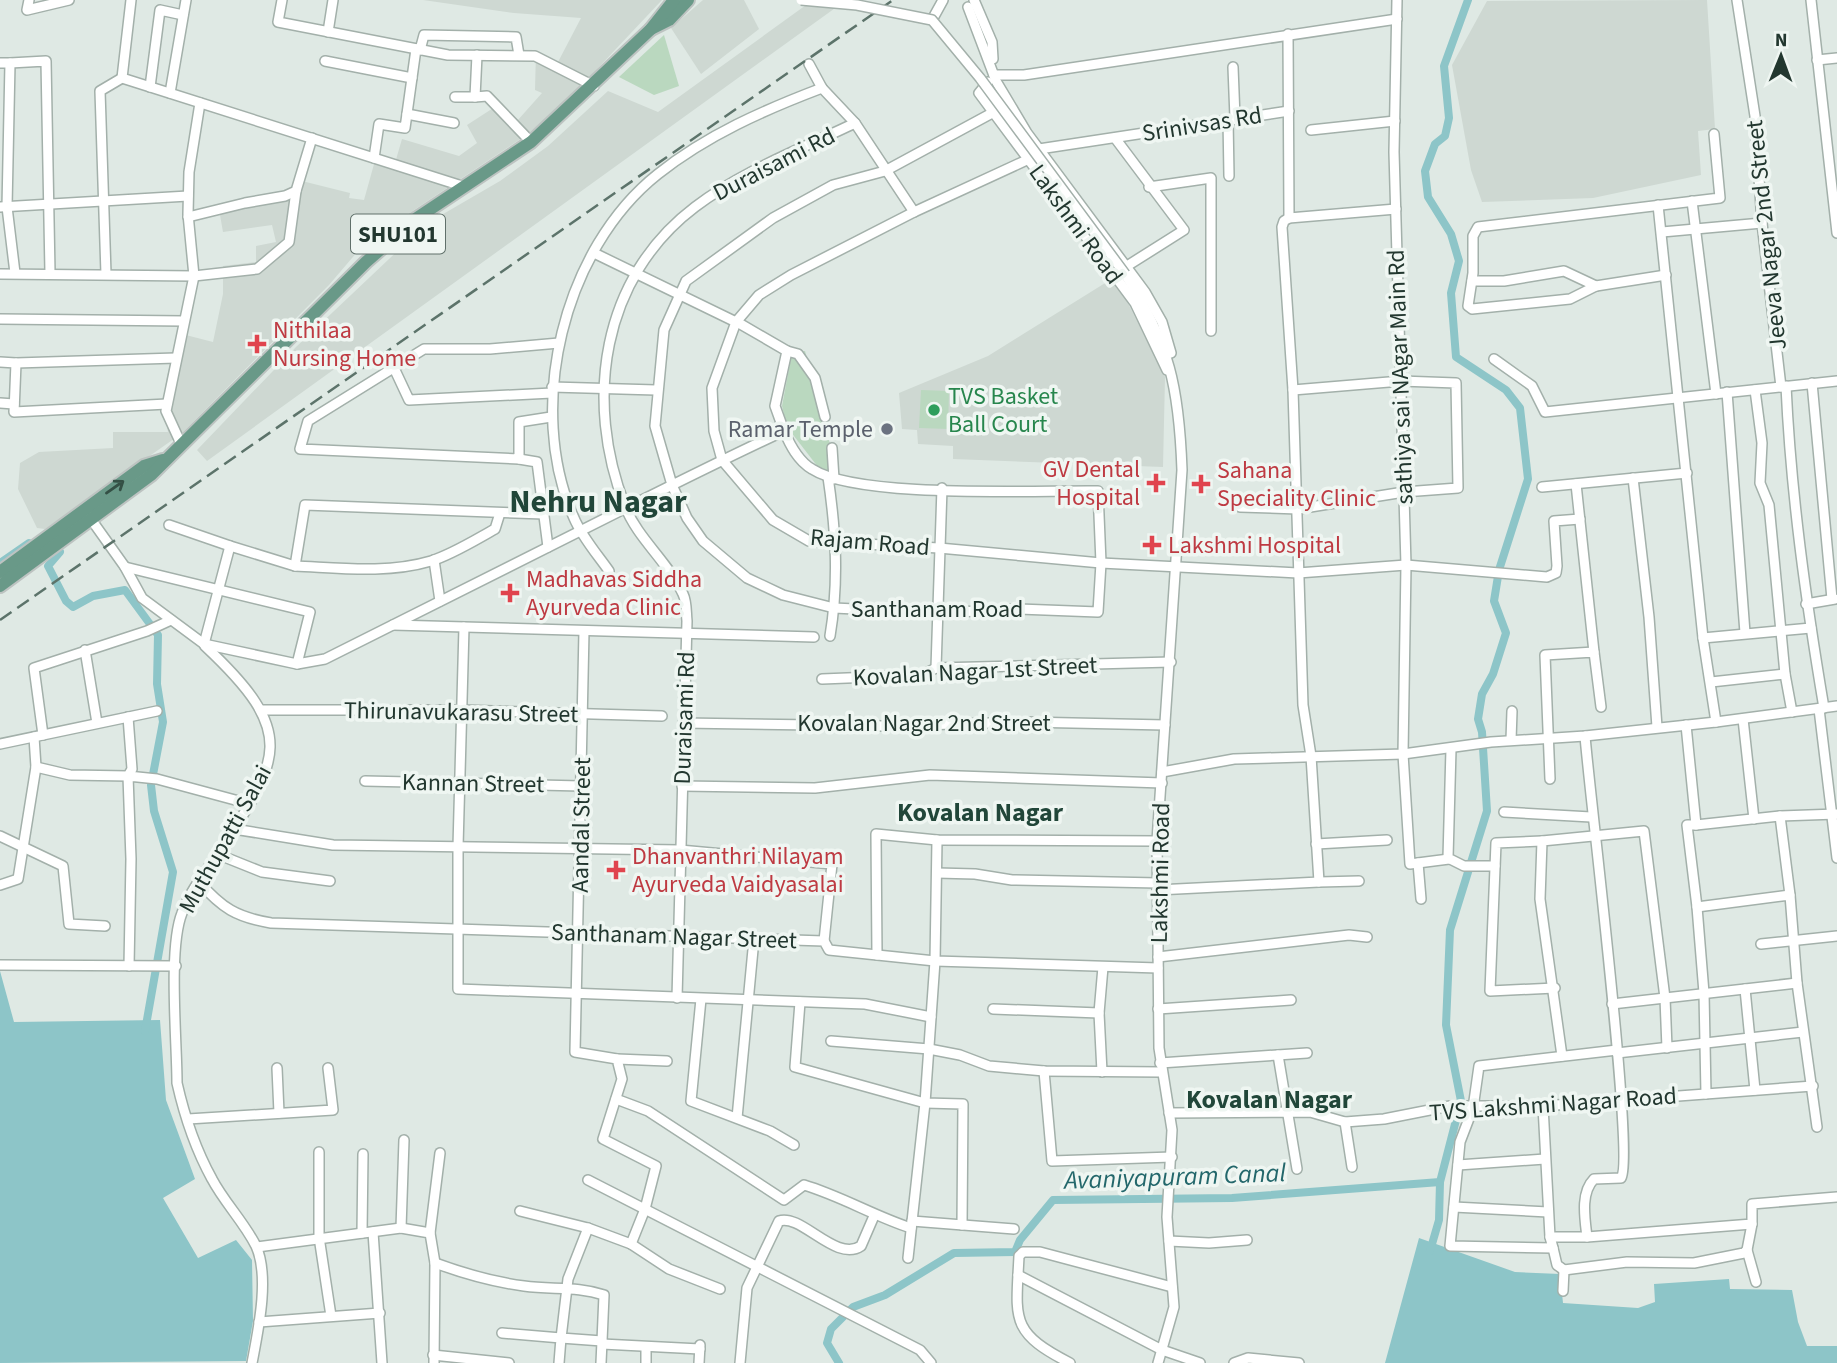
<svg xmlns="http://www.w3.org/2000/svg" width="1837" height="1363" font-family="'Source Sans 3',sans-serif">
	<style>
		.built { fill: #ced8d2 }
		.green { fill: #bad8bf }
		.water { fill: #8dc5c8 }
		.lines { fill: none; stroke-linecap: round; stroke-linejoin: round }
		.canal { stroke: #8dc5c8; stroke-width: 8 }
		.minor-casing { stroke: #a3b0aa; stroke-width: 12 }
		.major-casing { stroke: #bdc3c1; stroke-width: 16 }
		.minor { stroke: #fff; stroke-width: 9 }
		.major { stroke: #699988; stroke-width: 12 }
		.rail { stroke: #5c736a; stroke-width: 2.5; stroke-dasharray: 14 7; stroke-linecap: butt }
		.minor-bridge-casing { stroke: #a3b0aa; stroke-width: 12; stroke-linecap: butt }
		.minor-bridge { stroke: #fff; stroke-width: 9 }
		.oneway { stroke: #345045 }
		.health-dot { fill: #e0444e; stroke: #eff6f2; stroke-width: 2.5 }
		.leisure-dot { fill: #2e9e5b; stroke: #eff6f2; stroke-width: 2.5 }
		.worship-dot { fill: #6b7280; stroke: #eff6f2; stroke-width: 2.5 }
		.labels { text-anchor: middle; stroke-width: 7; stroke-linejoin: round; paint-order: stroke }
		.shield { fill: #eff6f2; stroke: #60706a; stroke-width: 2 }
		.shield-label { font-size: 23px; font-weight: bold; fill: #22372f }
		.street-label { font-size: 24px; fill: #22372f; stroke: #eff6f2 }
		.health-label { font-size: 24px; fill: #be3a42; stroke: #eff6f2; text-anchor: start }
		.leisure-label { font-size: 24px; fill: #27864d; stroke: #eff6f2; text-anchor: start }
		.worship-label { font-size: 24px; fill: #5b616d; stroke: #eff6f2; text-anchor: end }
		.neighbourhood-label { font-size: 26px; font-weight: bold; fill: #214639; stroke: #eff6f2 }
		.water-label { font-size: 26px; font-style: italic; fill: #23676b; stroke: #eff6f2 }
		.district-label { font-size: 32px; font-weight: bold; fill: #214639; stroke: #eff6f2 }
	</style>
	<rect width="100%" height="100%" fill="#dfe9e4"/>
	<g class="built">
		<path d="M423,0h239l-95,101 -42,35 -111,74 -56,41 -29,34 -148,149 -136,95 -8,-1 -19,-39 2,-26 19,-11 74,-4v-16h55l-5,-30 4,-26 11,-43 35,9 10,-48v-28l33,-4v-16l20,-4 -4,-17 -49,7 -4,-23 75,-16 4,-13 52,13 -1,5 15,2 12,-43 19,6 7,-24 57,17 18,-13 -10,-18 34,-22 16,18 25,-28 -7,-3 1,-39 22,11 23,-44 -67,-5z"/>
		<path d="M703,0h41l15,29 -58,45 -30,-46z"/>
		<path d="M813,0l25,6 -631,455 -10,-11 99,-103 130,-123 74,-43 48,-35 60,-55 50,21z"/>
		<path d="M1707,0l8,129 -17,2 3,44 -108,23 -111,4 -11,-32 -19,-105 35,-64z"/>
		<path d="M1110,280l14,15 41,82 -2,90 -210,-8v-13l-35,-2 -1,-14 -15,-1 -3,-36 89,-37z"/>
	</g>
	<g class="green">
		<path d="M664,35l15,51 -25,9 -35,-18z"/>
		<path d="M805,351l33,123 -20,-7 -31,-40 -5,-21 10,-53z"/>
		<path d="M921,390l28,1 -1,38 -29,-1z"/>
	</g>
	<g class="water">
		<path d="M0,971l14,51 146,-2 6,80 29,79 -32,19 35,60 38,-18 16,20 1,61 -7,40 -246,2z"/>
		<path d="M1419,1238l96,34 45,2 3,29 75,5 17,-6 -1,-18 75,-5 1,10 62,1 6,32 9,24h30v17h-452z"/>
	</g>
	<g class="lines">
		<g class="canal">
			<path d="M0,563l29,-20 31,9 -12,14 18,35 7,6 20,-11 32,-6 33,45 -1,49 6,38 -12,63 3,26 19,61 -28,159"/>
			<path d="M1430,1251l9,-31 1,-38"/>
			<path d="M839,1363l-12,-20 4,-14 22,-22 32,-12 69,-42 61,-1 5,-12 33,-40 179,-2 208,-16 21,-81 -15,-76 4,-95 37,-119 -5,-79 -4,-13 4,-25 11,-20 13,-41 -12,-32 5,-31 29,-91 -8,-71 -14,-18 -50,-33 -5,-64 8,-32 -8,-27 -23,-37 -3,-26 10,-27 10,-8 4,-18 -5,-52 24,-66"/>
		</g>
		<defs>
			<g id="minor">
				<path d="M29,0l-2,10 42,-10"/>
				<path d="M131,0l-9,78 340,108"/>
				<path d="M282,0l-4,22 170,33 87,1 59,30"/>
				<path d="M974,0l18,42 1,17"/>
				<path d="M1397,0l-3,152 12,413 -3,189 7,110 39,-5"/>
				<path d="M1737,0l18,116 7,107 19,164"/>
				<path d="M1811,0l26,233"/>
				<path d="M968,7l28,74 31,52 118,159 17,30 9,31"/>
				<path d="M932,20l11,-20"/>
				<path d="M328,32l5,-32"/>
				<path d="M1288,34l1,184"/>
				<path d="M420,50l4,-15 92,2 3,18"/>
				<path d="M1817,60l20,-2"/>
				<path d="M325,61l87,17"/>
				<path d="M0,63h10l-3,144 8,66"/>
				<path d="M10,63l36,-2 4,212"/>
				<path d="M809,64l13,24 33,35 59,89"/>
				<path d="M1233,67l2,51"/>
				<path d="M994,75h30l373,-56"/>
				<path d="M988,82l-9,11 156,210 32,67"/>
				<path d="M150,87l10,-77 23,5"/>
				<path d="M170,93l16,-93"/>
				<path d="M455,97h20l2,-42"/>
				<path d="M475,97l12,-1 44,46"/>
				<path d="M407,114l47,9"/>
				<path d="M1228,119l1,57"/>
				<path d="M1311,130l84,-9"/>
				<path d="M1115,138l69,92 -57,36"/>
				<path d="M1039,149l250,-38"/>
				<path d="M374,158l5,-34 26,4 11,-79"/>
				<path d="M1029,159l-115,53 -123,63 -32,20 -23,27 -24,66 2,43 8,29 51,60 36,21 130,7 162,15 197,10 108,-8 141,12 9,-4 1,-7 -3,-45 26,-2"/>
				<path d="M1149,187l62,-9v153"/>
				<path d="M1692,201l24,193"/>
				<path d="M1658,205l45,433 13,84"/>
				<path d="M0,207l188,-11"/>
				<path d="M188,217l57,-14 40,-7 11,-5 16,-53"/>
				<path d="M1662,232l100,-9"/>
				<path d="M594,253l142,69"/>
				<path d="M0,274l194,2 63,-7 32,-27 7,-51"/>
				<path d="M106,274l-6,-183 22,-13"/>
				<path d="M1125,274c45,71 54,113 57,196l-25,371 2,207 13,82 -5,87 7,90 -16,56"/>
				<path d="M1666,275l-70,11 -26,13 -98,10 -4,-3 5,-33v-37l5,-9 242,-29 -6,-64"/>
				<path d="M1472,281h32l60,-10 32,15"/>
				<path d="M0,319l184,2"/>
				<path d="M737,322l50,29 -12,55 9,25"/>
				<path d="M787,351l11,3 17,24 10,39"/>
				<path d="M1494,359l38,27 13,26 292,-31"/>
				<path d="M0,362l16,1 -2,49 153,-8"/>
				<path d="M16,363l160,-5"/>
				<path d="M394,368l15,32 143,-7"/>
				<path d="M1812,383l20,216"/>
				<path d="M1786,386c5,109 20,215 38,322"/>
				<path d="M552,387l104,3"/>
				<path d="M1755,390l7,53 -2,40 9,22 16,169 7,38"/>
				<path d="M1727,392l18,241"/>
				<path d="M0,403l14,1"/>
				<path d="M551,417l-32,5v37l-219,-10 8,-28 116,-72h66l69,-6"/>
				<path d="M182,446l-16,-35 28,-135 -6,-62 1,-42 11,-69"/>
				<path d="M519,459l18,3 11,85"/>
				<path d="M1633,478l16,139 8,110"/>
				<path d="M1576,484l18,168"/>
				<path d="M1542,487l145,-14"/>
				<path d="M1240,507l58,2 106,-17 54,-4 -2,-105 -55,-2 -108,9"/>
				<path d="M88,515l37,52 17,31 62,46 93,20 28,-5 301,-151c52,-26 104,-52 158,-77 6,14 14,30 28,38 46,30 224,21 286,22l3,72 -3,49 -79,-3 -81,4 -104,-5 -51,-13 -36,-17 -44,-37 -16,-23 -15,-33 -17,-59 9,-96 22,-49 87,-63 60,-33 52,-14 109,-59"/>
				<path d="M169,525l61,21"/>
				<path d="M434,560l6,41"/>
				<path d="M295,566c45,2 92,8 136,-5 22,-7 44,-21 64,-32l5,-16"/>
				<path d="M125,567l185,45 -13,52"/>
				<path d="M609,571c-12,-17 -27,-34 -35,-53 -49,-110 -11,-269 84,-344 49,-39 106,-64 164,-86"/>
				<path d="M1806,604l29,-5"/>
				<path d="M393,625l421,12"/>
				<path d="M464,627l-6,220v142l407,15 66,13"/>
				<path d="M830,636c9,-54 6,-105 -2,-159l6,2 -2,-31"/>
				<path d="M1703,638l108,-10"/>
				<path d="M204,644l26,-98 65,20 10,-61 239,9"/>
				<path d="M205,646c94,88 76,113 10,212 -12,17 -26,35 -33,55 -14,35 -5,128 -5,170 7,31 19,67 35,96 12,23 32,43 44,67 14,31 2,85 -4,117"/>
				<path d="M85,650l12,73"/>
				<path d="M936,668l6,-180"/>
				<path d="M822,679l100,-4 14,-7 235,-6"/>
				<path d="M1711,682l74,-8"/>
				<path d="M1819,709l18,149"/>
				<path d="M261,710h201l200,6"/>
				<path d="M1743,719l11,100"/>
				<path d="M683,723l200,3 143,-4 139,3"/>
				<path d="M1686,725l10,100 84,-9 57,-2"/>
				<path d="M43,735l-9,-67 113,-37 24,-11"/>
				<path d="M1585,736c4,53 50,424 36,442l-27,1c-14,14 -9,40 -7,58"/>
				<path d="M1511,740l1,-29"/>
				<path d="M0,744l157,-33"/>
				<path d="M1451,749l-3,109 16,8h31"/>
				<path d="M36,767l34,8 58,1 4,-7 -4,-52"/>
				<path d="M1162,772l72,-13 169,-5 88,-12 94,-6 131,-14 121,-16"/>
				<path d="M1550,779l-5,-124 49,-3 7,55"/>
				<path d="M365,781l216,5"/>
				<path d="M682,786l133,2 115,-13 232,8"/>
				<path d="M1504,812l87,5"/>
				<path d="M1780,816l10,79"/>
				<path d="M1696,825h-9l10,82 93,-12 7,88 20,144"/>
				<path d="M234,829l99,16 347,5 152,14 -8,77"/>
				<path d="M0,836l63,30 6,58 36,2"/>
				<path d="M1542,841l-46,2 -6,148 65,-3"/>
				<path d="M1316,844l71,-4"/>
				<path d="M217,854l45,18 68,9"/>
				<path d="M1418,863l3,36"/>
				<path d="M937,873l38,1 37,6 146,3"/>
				<path d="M199,882c23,26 37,35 72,41l553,18 5,9 106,11 223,7"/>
				<path d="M1319,882l40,-1"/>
				<path d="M0,885l18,-6 18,-112 -2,-30"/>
				<path d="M1157,890l162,-8 -8,-126 -8,-51 -10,-315 -11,-163 2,-6 5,-3 107,-9"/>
				<path d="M1697,907l7,86 2,101"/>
				<path d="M1761,944l76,-8"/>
				<path d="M877,955l-1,-121 61,6 220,1"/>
				<path d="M1158,957l191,-22 18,2"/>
				<path d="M0,965l176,1"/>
				<path d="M129,966l2,-107 -3,-83 29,3 93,25"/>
				<path d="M1745,989l10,101"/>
				<path d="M677,998l10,-377c-1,-8 0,-19 -4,-27 -14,-31 -46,-56 -58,-88 -41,-105 -24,-228 70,-299 47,-36 106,-58 160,-84"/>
				<path d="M701,999l-10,102 79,30 24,14"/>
				<path d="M800,1002l-5,65 130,36 38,1 -1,121"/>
				<path d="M1612,1004l185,-21"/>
				<path d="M993,1009l106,4 4,-46"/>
				<path d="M1158,1009l133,-9"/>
				<path d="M1099,1013l3,59"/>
				<path d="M831,1041l98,8 31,6 29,11 55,5 118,1"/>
				<path d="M1617,1053l186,-21"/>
				<path d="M1278,1055l19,114"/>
				<path d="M1562,1056l-22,-157 2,-58 102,-10 21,167 2,50"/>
				<path d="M617,1059l50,2"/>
				<path d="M1160,1063l147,-10"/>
				<path d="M277,1068l2,45"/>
				<path d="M1044,1071l8,90 120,-4"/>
				<path d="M616,1099l32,12 136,89 20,-15c37,11 70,31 107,43"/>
				<path d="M1543,1106l7,131h37l165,-13v-20l85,-7"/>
				<path d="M1169,1113l141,-1 35,10 39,-3 66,-13h93l270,-20"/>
				<path d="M737,1118l17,-179"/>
				<path d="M188,1119l145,-9 -5,-42"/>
				<path d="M1345,1122l7,45"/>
				<path d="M319,1152v85l12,79"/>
				<path d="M1458,1165l87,-6"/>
				<path d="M588,1180l332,170 11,13"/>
				<path d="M1454,1207l94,5"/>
				<path d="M520,1211l68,17 43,16 14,-35 11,-43 -53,-27 19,-60 -5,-20 -42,-7 9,-421"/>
				<path d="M912,1221l102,8"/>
				<path d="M401,1228l3,-88"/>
				<path d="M588,1228l-20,51 -7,59 41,3 -1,22"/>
				<path d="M373,1232l9,131"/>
				<path d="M362,1233l1,-79"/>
				<path d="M430,1233l10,-80"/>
				<path d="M1550,1237l3,11 -103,-2 10,-104 13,-34 6,-42 138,-16"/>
				<path d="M1169,1241l40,2 38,-3"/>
				<path d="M631,1244l38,25 51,20"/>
				<path d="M257,1247l144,-19 29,5 5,30 -1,100"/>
				<path d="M1553,1248l4,17 7,5 63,-8 67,1 50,-10 3,-3 5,-26"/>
				<path d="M1747,1250l9,32"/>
				<path d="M908,1258l17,-155 10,-142 2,-121"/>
				<path d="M435,1263c30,11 58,19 89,23 28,4 53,0 80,9l-2,46"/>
				<path d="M1018,1275l144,75 38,13"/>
				<path d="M1563,1291l1,-21"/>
				<path d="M259,1322l121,-9"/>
				<path d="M502,1333l59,5 -2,25"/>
				<path d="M602,1344l98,5"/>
				<path d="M433,1355l76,8"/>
				<path d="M646,1363v-16"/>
				<path d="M699,1363l1,-18"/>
				<path d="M740,1363l7,-75 32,-67c22,-8 57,42 82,25l13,-30"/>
				<path d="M1070,1363c-61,-31 -54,-44 -51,-107l4,-4h17l132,35"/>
				<path d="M1234,1363l14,-5 51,5"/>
			</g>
			<g id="major">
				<path d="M651,29l18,-9 19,-20"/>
				<path d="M0,572l144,-106 19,-6"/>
				<path d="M0,586l151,-111 215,-213 48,-42 117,-78 120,-113 23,-29"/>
			</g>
		</defs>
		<use href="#minor" class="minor-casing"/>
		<use href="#major" class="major-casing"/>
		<use href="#minor" class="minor"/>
		<use href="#major" class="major"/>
		<path class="rail" d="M0,620l893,-620"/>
		<defs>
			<path id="minor-bridge" d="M801,0l56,5 75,15 48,58 145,196"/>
		</defs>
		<use href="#minor-bridge" class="minor-bridge-casing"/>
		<use href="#minor-bridge" class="minor-bridge"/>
	</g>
	<defs><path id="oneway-shaft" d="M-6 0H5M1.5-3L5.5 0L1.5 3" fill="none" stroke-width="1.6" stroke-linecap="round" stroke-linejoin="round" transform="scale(1.75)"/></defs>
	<use class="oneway" href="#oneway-shaft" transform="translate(115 487) rotate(-35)"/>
	<g class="health-dot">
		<path d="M253.5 333.5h7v7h7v7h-7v7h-7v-7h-7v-7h7z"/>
		<path d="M1152.5 472.5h7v7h7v7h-7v7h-7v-7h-7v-7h7z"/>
		<path d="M1197.5 473.5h7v7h7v7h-7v7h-7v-7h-7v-7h7z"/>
		<path d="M1148.5 534.5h7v7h7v7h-7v7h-7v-7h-7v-7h7z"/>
		<path d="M506.5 582.5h7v7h7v7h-7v7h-7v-7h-7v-7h7z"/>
		<path d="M612.5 859.5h7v7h7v7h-7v7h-7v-7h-7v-7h7z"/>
	</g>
	<circle class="leisure-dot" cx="934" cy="410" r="7"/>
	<circle class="worship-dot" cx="887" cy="429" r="7"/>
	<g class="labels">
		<rect class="shield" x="351" y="214.5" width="94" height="39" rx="5"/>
		<g class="shield-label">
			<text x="398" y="242">SHU101</text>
		</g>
		<g class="street-label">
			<text transform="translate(1202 124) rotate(-9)" y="8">Srinivsas Rd</text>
			<text transform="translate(774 164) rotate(-27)" y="8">Duraisami Rd</text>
			<text transform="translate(1076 224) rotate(54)" y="8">Lakshmi Road</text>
			<text transform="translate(1766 235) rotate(-96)" y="8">Jeeva Nagar 2nd Street</text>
			<text transform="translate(1400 377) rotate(-92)" y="8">sathiya sai NAgar Main Rd</text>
			<text transform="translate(870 542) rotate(5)" y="8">Rajam Road</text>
			<text x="937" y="617">Santhanam Road</text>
			<text transform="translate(975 671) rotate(-3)" y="8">Kovalan Nagar 1st Street</text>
			<text transform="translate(461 712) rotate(1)" y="8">Thirunavukarasu Street</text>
			<text transform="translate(684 718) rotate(-88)" y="8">Duraisami Rd</text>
			<text x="924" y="731">Kovalan Nagar 2nd Street</text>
			<text transform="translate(473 783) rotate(1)" y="8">Kannan Street</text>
			<text transform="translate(581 825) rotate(-89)" y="8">Aandal Street</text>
			<text transform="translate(225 839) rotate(-61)" y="8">Muthupatti Salai</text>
			<text transform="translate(1160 873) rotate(-89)" y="8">Lakshmi Road</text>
			<text transform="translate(674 936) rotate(2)" y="8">Santhanam Nagar Street</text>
			<text transform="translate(1553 1104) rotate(-4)" y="8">TVS Lakshmi Nagar Road</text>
		</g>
		<g class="health-label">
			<text x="273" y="338">Nithilaa<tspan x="273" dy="28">Nursing Home</tspan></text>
			<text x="1140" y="477" text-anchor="end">GV Dental<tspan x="1140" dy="28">Hospital</tspan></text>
			<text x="1217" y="478">Sahana<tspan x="1217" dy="28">Speciality Clinic</tspan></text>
			<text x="1168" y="553">Lakshmi Hospital</text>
			<text x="526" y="587">Madhavas Siddha<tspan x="526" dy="28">Ayurveda Clinic</tspan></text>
			<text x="632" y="864">Dhanvanthri Nilayam<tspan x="632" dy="28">Ayurveda Vaidyasalai</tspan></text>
		</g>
		<g class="leisure-label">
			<text x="948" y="404">TVS Basket<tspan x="948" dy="28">Ball Court</tspan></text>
		</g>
		<g class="worship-label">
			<text x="873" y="437">Ramar Temple</text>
		</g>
		<g class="neighbourhood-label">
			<text x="980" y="821">Kovalan Nagar</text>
			<text x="1269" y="1108">Kovalan Nagar</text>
		</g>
		<g class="water-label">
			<text transform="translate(1175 1176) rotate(-2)" y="9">Avaniyapuram Canal</text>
		</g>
		<g class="district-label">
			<text x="598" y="512">Nehru Nagar</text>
		</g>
	</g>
	<g transform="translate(1781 56) rotate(1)" stroke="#eff6f2" stroke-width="5" paint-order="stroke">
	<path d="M0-5L12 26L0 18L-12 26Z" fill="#22372f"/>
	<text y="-10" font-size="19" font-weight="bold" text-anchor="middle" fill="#22372f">N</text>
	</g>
</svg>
